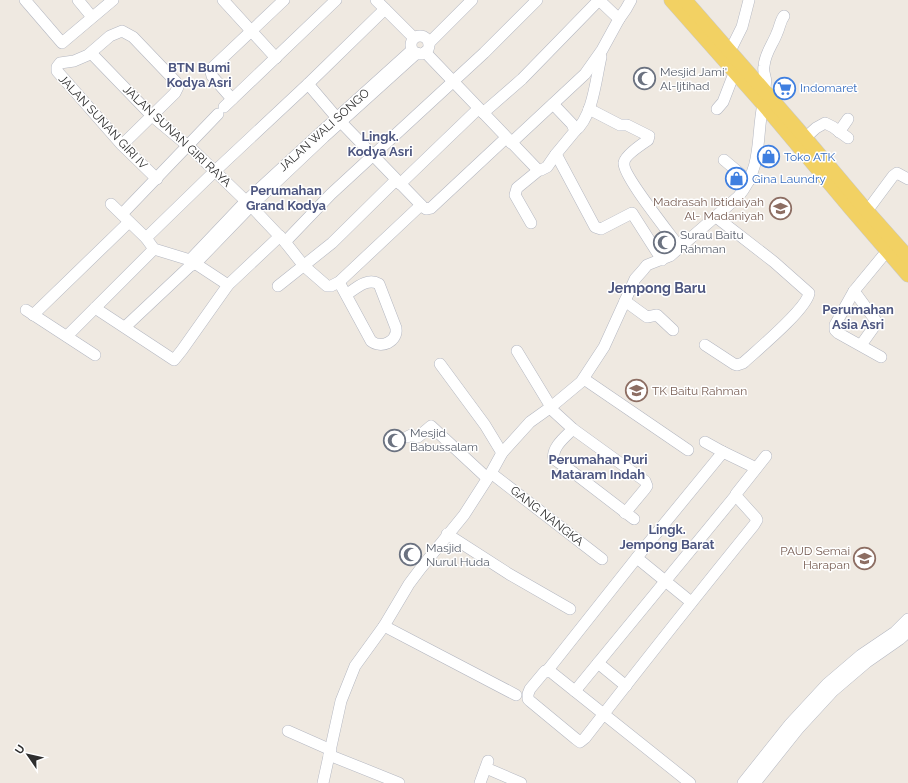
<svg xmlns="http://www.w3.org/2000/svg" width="908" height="783" font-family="Raleway,sans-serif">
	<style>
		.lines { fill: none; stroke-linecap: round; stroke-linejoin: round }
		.minor-casing { stroke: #b4b7c1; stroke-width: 12 }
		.major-casing { stroke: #c9c9c9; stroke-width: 15 }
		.minor { stroke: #fff; stroke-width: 11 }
		.major { stroke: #f2d163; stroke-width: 14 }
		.labels { text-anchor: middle; stroke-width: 3; stroke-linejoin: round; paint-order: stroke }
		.worship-label { font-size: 12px; fill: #5b616d; stroke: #fff; text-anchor: start }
		.shop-label { font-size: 12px; fill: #366cbe; stroke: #fff; text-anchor: start }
		.street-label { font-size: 12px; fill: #2e2e2e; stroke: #fff }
		.education-label { font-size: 12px; fill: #785e54; stroke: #fff; text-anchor: end }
		.neighbourhood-label { font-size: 13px; font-weight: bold; fill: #4d5680; stroke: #fff }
		.quarter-label { font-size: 14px; font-weight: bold; fill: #4d5680; stroke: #fff }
	</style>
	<rect width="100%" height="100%" fill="#efe9e1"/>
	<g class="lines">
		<defs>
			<g id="minor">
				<path d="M25,0l37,43 51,-43"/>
				<path d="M78,0l14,17"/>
				<path d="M223,0l53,58"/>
				<path d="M376,0l38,38"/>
				<path d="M619,19l7,-10 5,-9"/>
				<circle cx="420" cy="45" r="9"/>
				<path d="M429,43l43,-43"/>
				<path d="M412,50l-92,83 -74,68 -56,59v6l5,-2 56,-58 73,-69 93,-84"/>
				<path d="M730,51l12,-24 7,-27"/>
				<path d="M425,52l112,117 4,1 6,-3 9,-13 19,-23 -3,-7 -19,-20"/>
				<path d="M91,53l61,63 42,35 57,55 34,36 19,24 23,20h4l8,-4 82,-77"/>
				<path d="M308,84l29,34 86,89 3,2 5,-1 75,-70"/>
				<path d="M764,90c5,-13 -2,-14 0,-24 1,-13 9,-22 13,-33 3,-6 3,-12 7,-17"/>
				<path d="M232,99l-20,-23 -1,-4 1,-4 72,-68"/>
				<path d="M224,107l112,-107"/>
				<path d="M589,109l31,16h7l22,11 -1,4c-6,4 -24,16 -24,23 -2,12 47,72 56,85"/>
				<path d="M717,109l6,-7 12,-31"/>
				<path d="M483,113l39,-34 77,-79"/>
				<path d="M575,131c18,-14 21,-53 26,-74"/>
				<path d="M839,132l9,-13"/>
				<path d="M805,138l11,-10 9,-5 8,4 15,11"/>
				<path d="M511,143l74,-69 17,-24 17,-31 -20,-19"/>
				<path d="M122,145l53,-52 3,-6 -2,-5 -43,-45 -11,-6 -12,5 -22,19 -14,6 -14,2 -3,4v4l65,74 35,34"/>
				<path d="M556,154l39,73 6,2 31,-16 30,47"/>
				<path d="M724,160l25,21"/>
				<path d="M400,184l78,-75"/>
				<path d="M111,204l35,34 8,11 36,11 38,25"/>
				<path d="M867,211l26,-35 4,-3 11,6"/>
				<path d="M122,214l96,-100"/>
				<path d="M531,223l-16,-28 2,-7 22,-18"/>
				<path d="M146,238l69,-67 93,-87 77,-75"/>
				<path d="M285,242l46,-48 153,-141 53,-53"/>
				<path d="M339,282l32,59c10,8 27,1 25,-13l-17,-44c-12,-7 -24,5 -33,11"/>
				<path d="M278,286l54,-43 64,-63"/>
				<path d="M854,291l22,30v3l-15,21"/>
				<path d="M625,301l22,16 10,-2 16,15"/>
				<path d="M95,308l79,52 8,-10 46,-65 52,-49"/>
				<path d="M26,310l69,45"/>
				<path d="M33,315l96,-93"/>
				<path d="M125,327l65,-61"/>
				<path d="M67,336l87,-87"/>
				<path d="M705,345l29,19 3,1 6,-2c13,-12 64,-54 66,-70l-35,-31 -58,-45"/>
				<path d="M517,351l34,56"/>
				<path d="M881,357l-43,-24 -3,-3v-5l19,-34 33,-40"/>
				<path d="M440,364l45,61 17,28"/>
				<path d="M584,379l104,71"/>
				<path d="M550,408l23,21 72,52 2,5 -2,3 -20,24"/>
				<path d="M573,429c-8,8 -22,19 -19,30l20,14 60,46"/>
				<path d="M407,437l4,-2 7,2 13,-11 56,52"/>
				<path d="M705,442l18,10"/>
				<path d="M491,473l111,86"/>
				<path d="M447,534l62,40 61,35"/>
				<path d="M637,558l54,44"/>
				<path d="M384,626l132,69"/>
				<path d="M598,663l28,23"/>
				<path d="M547,671l99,-125 77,-94 33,16"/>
				<path d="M575,691l161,-196"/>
				<path d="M288,731l43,19"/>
				<path d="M329,755l70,28"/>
				<path d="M486,768l35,15"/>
				<path d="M323,783l18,-82 14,-35 29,-40 25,-42 12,-16 43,-53 27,-42 11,-20 28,-31 21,-15 30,-25 23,-35 31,-68 8,-9 4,-5 23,-9 68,-59c25,-30 18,-59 25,-93"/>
				<path d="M480,783l8,-22"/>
				<path d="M690,783l-139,-111 -6,-1 -15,18 -2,5v5l2,2 46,38 4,3 5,-4c56,-72 112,-143 169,-213l3,-5 -1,-2 -19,-21 -1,-3 30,-38"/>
				<path d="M743,783l47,-59 37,-40 34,-29 34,-23 13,-13"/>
				<path d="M755,783l43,-54 35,-38 34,-29 33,-23 8,-7"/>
			</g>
			<g id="major">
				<path d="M671,0l92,104 88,105 57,66"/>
				<path d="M685,0l112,128 70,83 41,46"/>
			</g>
		</defs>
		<use href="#minor" class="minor-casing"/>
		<use href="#major" class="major-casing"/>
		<use href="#minor" class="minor"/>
		<use href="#major" class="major"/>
	</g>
	<defs>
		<symbol id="mosque-ring" viewBox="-11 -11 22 22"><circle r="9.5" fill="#fff" stroke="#6b7280" stroke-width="1.5"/><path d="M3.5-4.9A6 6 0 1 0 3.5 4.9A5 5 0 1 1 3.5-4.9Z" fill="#6b7280"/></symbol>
		<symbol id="supermarket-ring" viewBox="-11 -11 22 22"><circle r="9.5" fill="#fff" stroke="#3f7fe0" stroke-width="1.5"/><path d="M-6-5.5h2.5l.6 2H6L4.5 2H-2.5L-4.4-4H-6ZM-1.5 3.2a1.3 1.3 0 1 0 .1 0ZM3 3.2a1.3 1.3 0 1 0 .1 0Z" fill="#3f7fe0"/></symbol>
		<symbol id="shop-ring" viewBox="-11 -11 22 22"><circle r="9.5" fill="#fff" stroke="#3f7fe0" stroke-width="1.5"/><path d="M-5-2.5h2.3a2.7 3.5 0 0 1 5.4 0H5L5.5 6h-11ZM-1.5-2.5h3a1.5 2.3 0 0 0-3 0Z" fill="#3f7fe0"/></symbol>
		<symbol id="school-ring" viewBox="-11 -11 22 22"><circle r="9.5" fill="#fff" stroke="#8d6e63" stroke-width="1.5"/><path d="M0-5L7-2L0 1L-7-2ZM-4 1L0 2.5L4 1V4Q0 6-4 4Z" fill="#8d6e63"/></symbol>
	</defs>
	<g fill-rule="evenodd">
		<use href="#mosque-ring" x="632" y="66" width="25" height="25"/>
		<use href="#supermarket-ring" x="772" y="76" width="25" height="25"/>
		<use href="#shop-ring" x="756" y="144" width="25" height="25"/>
		<use href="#shop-ring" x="724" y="166" width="25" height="25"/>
		<use href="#school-ring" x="768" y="196" width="25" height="25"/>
		<use href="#mosque-ring" x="652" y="230" width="25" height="25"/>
		<use href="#school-ring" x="624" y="378" width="25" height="25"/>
		<use href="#mosque-ring" x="382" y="428" width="25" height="25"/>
		<use href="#mosque-ring" x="398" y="542" width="25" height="25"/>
		<use href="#school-ring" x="852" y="546" width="25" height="25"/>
	</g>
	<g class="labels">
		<g class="worship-label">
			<text x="660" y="76">Mesjid Jami'<tspan x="660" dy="14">Al-Ijtihad</tspan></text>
			<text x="680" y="239">Surau Baitu<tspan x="680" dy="14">Rahman</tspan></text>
			<text x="410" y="437">Mesjid<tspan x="410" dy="14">Babussalam</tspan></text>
			<text x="426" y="552">Masjid<tspan x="426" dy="14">Nurul Huda</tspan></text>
		</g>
		<g class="shop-label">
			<text x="800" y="92">Indomaret</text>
			<text x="784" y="161">Toko ATK</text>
			<text x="752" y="183">Gina Laundry</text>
		</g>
		<g class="street-label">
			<text transform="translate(103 122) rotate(47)" y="4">JALAN SUNAN GIRI IV</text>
			<text transform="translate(324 130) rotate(-42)" y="4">JALAN WALI SONGO</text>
			<text transform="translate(177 136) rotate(43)" y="4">JALAN SUNAN GIRI RAYA</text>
			<text transform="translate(547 516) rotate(38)" y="4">GANG NANGKA</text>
		</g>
		<g class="education-label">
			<text x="764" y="206">Madrasah Ibtidaiyah<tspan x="764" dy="14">Al- Madaniyah</tspan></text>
			<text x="652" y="395" text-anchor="start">TK Baitu Rahman</text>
			<text x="850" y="555">PAUD Semai<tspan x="850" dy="14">Harapan</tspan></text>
		</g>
		<g class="neighbourhood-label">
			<text x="199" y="72">BTN Bumi<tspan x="199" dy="15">Kodya Asri</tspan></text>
			<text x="380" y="141">Lingk.<tspan x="380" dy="15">Kodya Asri</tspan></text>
			<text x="286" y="195">Perumahan<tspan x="286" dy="15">Grand Kodya</tspan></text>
			<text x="858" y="314">Perumahan<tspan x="858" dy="15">Asia Asri</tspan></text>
			<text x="598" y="464">Perumahan Puri<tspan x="598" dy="15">Mataram Indah</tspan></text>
			<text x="667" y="534">Lingk.<tspan x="667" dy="15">Jempong Barat</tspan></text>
		</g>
		<g class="quarter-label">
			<text x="657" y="293">Jempong Baru</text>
		</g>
	</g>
	<g transform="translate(28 755) rotate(304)" stroke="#ffffff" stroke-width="3" paint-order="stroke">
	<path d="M0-3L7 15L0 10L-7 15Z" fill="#2e2e2e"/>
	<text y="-6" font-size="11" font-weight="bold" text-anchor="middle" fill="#2e2e2e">U</text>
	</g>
</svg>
